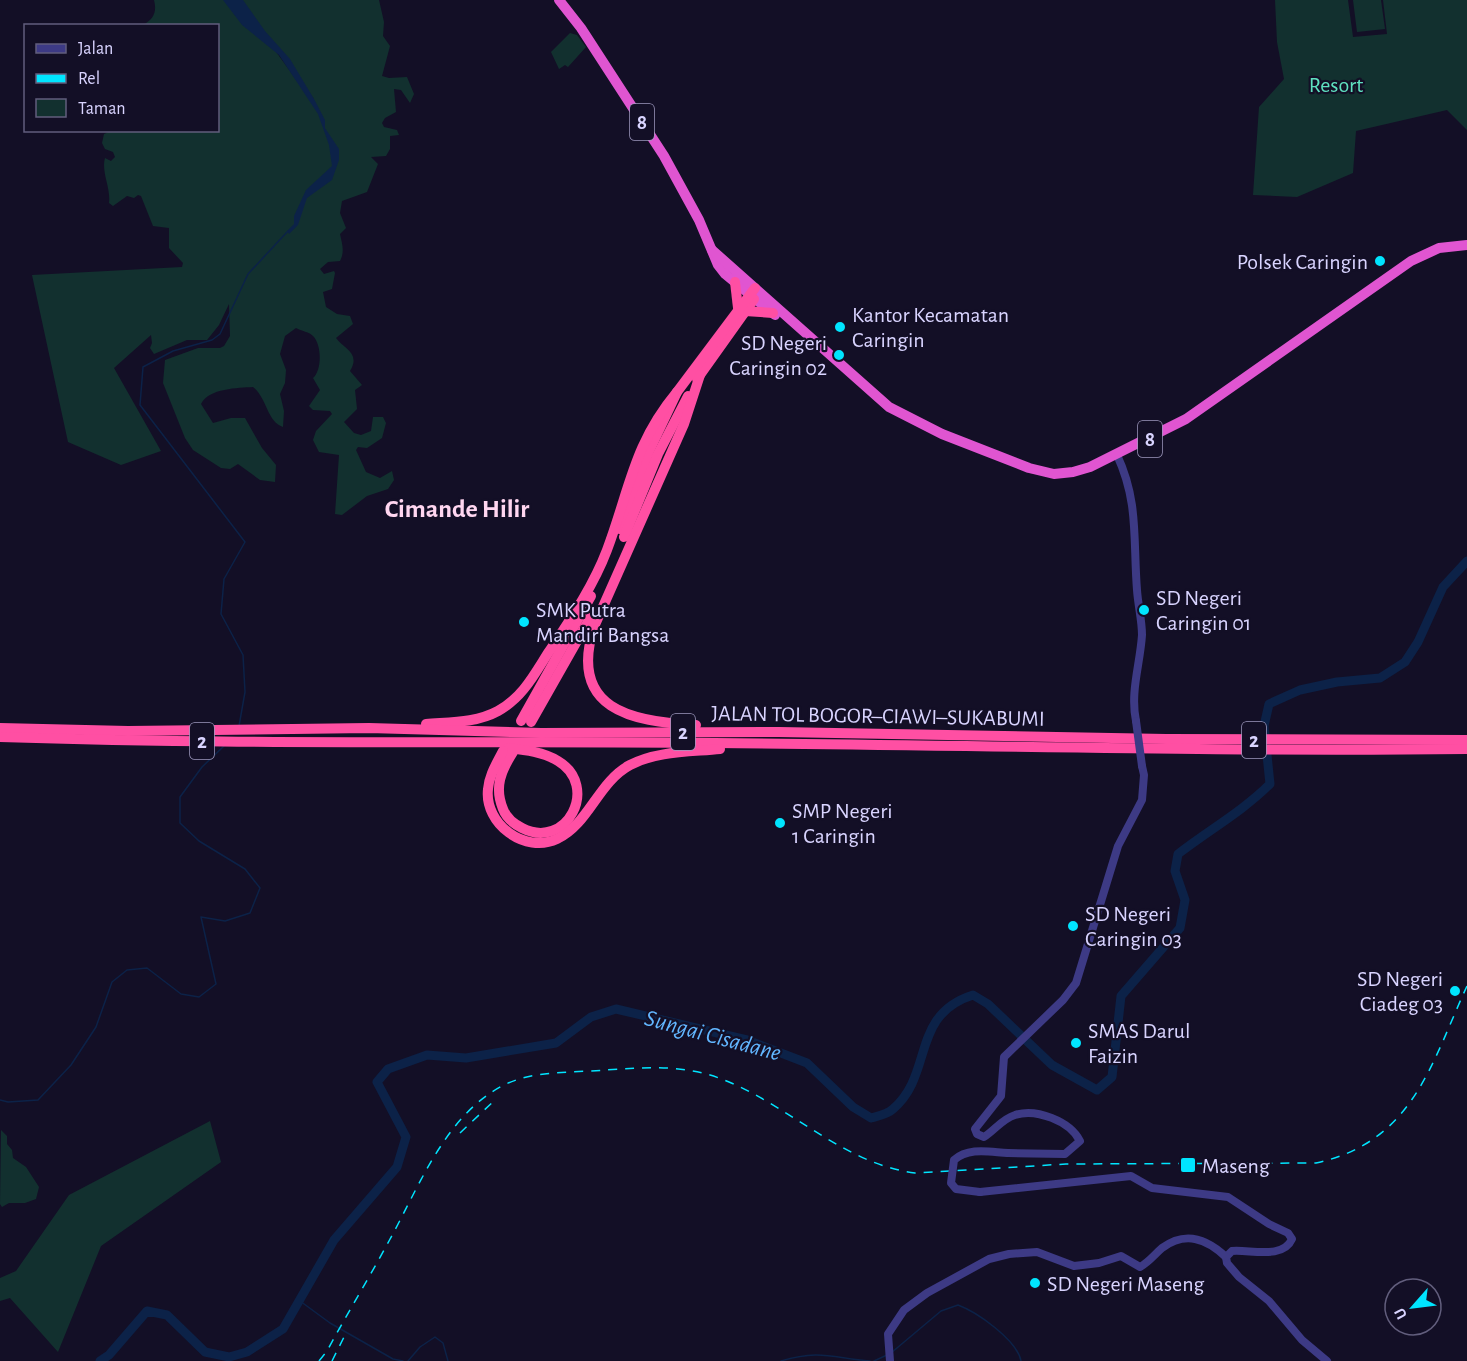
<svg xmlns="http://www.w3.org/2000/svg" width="1467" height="1361" font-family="'Alegreya Sans',sans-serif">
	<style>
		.green { fill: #12302f }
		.water { fill: #0c2248 }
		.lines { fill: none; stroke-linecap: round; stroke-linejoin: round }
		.stream { stroke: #0c2248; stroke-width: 1.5 }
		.river { stroke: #0c2248; stroke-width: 9 }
		.tertiary { stroke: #3d3a85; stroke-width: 8 }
		.trunk { stroke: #e055d1; stroke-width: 10 }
		.motorway { stroke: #ff4fa3; stroke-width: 10 }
		.rail { stroke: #00e5ff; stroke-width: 1.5; stroke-dasharray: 9 8; stroke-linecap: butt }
		.tertiary-bridge { stroke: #3d3a85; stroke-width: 8 }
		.poi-dot { fill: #00e5ff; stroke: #130f26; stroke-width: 2 }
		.labels { text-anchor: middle; stroke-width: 4.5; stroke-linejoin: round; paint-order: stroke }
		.shield { fill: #130f26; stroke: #9e99be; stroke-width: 1.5 }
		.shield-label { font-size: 21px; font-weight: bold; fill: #d9d4ff }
		.park-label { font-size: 22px; fill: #5fe0c0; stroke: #130f26 }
		.poi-label { font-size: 22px; fill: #d9d4ff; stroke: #130f26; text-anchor: start }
		.street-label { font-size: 22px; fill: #d9d4ff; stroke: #130f26 }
		.water-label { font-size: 24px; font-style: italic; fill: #62b6ff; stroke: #130f26 }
		.quarter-label { font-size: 26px; font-weight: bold; fill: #ffd6f0; stroke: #130f26 }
	</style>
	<rect width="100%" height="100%" fill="#130f26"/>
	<g class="green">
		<path d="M154,0h74l46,49 29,40 11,10 -74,-99h139l5,22 -1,14 7,10 -8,30 7,2 18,-1 7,17 -4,9 -9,-13 -7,-1 2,23 -11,6 -3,5 2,4 13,3 2,5 -9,1v13l-4,7 -15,1 7,7 -11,28 -25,9 -2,12 6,15 -6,6c2,10 5,17 0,27l-12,1 -8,7 4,5 10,-3 1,2 -3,16 -9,3 3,15 11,7 13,2 3,8 -17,14c8,11 25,15 14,33l12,14 -7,5 2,19 -13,13 10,11 7,2 10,-4 2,-14h10l3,6 -4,15 -15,10 -9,-1 -2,3 10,22 14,6 12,-7 2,9 -6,9 -21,7 -25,19 -7,-1 4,-59 -20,-3 -6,-12 3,-9 16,-17 -2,-3 -17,-1 -4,-4 11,-16 -7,-12c9,-8 9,-33 0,-42 -3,-4 -12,-5 -17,-8l-11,8 -5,18 6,16 -1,13 -5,11 4,17 -1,16c-16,-5 -16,-29 -30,-40 -15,1 -44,1 -52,17l12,19 18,-5h14l17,30 14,17 -1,17 -15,-2 -22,-16 -8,5 -9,-1 -28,-18 -8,-12 -22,-55 2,-23 33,-12h22l4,-2 6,-10 -1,-32 -10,21 -12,15h-20l-33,14 -4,-6 2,-5 -1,-8 -37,33 47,83 -40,14 -53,-23 -36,-167 150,-8 1,-4 -14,-15v-20l-16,-2 -12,-30 -3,-1 -4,3 -7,-2 -14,10 -4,-3c2,-15 -8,-31 -4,-45l6,3 4,-4 -2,-5 -8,-3 -3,-6 2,-9 7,-3 107,-1v-104l-75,-1c11,-6 14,-13 11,-25z"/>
		<path d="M1275,0h73l5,37 34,-3 -4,-34h84v130l-20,-20 -91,21 -3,42 -56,24 -44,-2 6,-88 25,-28 -7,-37z"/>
		<path d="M1353,0h28l4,29 -28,3z"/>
		<path d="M570,33l7,2 9,12 -18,20 -3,-2 -6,4 -8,-17z"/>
		<path d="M210,1121l11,41 -120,84 -43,106 -48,-54 -10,3v-23l16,-7 53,-76z"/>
		<path d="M1,1130l6,6v8l5,6 1,8 13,9 13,20 -3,12 -11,4h-16l-7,4 -2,-3z"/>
	</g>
	<path class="water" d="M223,0h20l22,31 25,28 24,40 11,21v8l14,21v11l-7,20 -25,18 -9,27 -9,9 -2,-3 7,-7v-8l12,-26 26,-24 -3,-21 -11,-31 -39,-59 -37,-30z"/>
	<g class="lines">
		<g class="stream">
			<path d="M239,726l6,-34 -2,-37 -22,-41 3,-35 21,-37 -105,-137 3,-38 30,-16 39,-11 8,-6 28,-60 40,-43"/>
			<path d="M0,1100l8,2 30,-2 33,-35 25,-38 16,-45 15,-12 20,-2 34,26 18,3 17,-13 -15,-67 24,4 25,-8 10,-25 -15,-19 -46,-28 -19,-18v-26l22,-30 22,-21"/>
			<path d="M300,1301l30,22 63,36 10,2"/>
			<path d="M891,1353l50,-42 17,-6c19,7 59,35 63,56"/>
			<path d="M408,1361l12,-14 15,-10 8,6 5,18"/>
			<path d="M781,1361c39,-12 52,-3 89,0"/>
			<path d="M874,1361l13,-6"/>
		</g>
		<path class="river" d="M100,1361l9,-6 38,-44 20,4 38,37 24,5 18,-5 36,-23 51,-89 63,-73 9,-30 -29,-55 11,-13 39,-14 39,3 90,-15 35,-26 25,-8 131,31 60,23 46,44 18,11c7,-2 17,-4 22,-9 41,-35 17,-94 80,-114l15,9 64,61 45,25 15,-13 9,-81 59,-68 5,-28 -10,-29 3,-17c31,-24 65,-43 92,-70l-6,-58 5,-22 31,-14 37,-8 43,-4 25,-16 13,-20 25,-55 24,-26"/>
		<g class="tertiary">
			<path d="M1117,455c22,47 16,85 20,135 1,15 5,30 5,45 -2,30 -12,57 -6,86"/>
			<path d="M1008,1153l57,1 15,-13c-10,-20 -44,-33 -65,-26 -13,4 -20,15 -31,22l-7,-3 -2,-5 26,-33 3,-39 59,-57 13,-17 42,-137 24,-46 2,-25 -2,-9"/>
			<path d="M980,1192l151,-16 21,12 76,9 41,27 19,9 4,6c-9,21 -43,10 -60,12l-6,6 1,6 12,14 30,24 33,39 25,21"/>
			<path d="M890,1361l-2,-27 16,-24 23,-17 62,-34 20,-5 28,-2 37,14 25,-3 22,-7 19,11c9,-5 15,-13 22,-19 23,-17 44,-10 64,9"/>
		</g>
		<g class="trunk">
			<path d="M559,0l22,28 83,128 35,64 19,45 7,9 50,41"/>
			<path d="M712,250l177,157 53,27 87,34 25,6 19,-2 17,-5 96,-48 225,-158 28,-13 28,-3"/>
		</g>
		<g class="motorway">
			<path d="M735,282l3,26"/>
			<path d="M745,311l28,2"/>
			<path d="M697,379l57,-80"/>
			<path d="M620,529l29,-78 28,-59 78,-104"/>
			<path d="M624,537l34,-83 30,-58"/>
			<path d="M521,721l70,-125"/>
			<path d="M531,722l59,-104"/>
			<path d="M426,724c24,-2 50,-1 72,-13 24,-13 36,-36 50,-58 22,-33 45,-66 59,-103 23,-61 26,-105 70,-158"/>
			<path d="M696,725c-65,-3 -128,-16 -102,-98l90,-203 16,-49"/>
			<path d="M0,728l128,3 241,-3 172,5 238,-1 387,7 301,1"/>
			<path d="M0,737c238,8 477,4 715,6 251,2 501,9 752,6"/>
			<path d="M508,748c17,2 35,4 50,13 42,25 9,90 -36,67 -8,-4 -16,-11 -19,-19 -9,-22 -2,-38 10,-57"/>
			<path d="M503,751c-6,12 -14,24 -15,38 -4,35 37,65 69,50 32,-15 41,-57 73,-74 26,-14 61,-13 90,-16"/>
		</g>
		<g class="rail">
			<path d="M460,1133l37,-35"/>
			<path d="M319,1361l8,-10c20,-37 42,-73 62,-110 30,-54 56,-125 113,-155 30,-16 70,-13 103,-16 44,-3 83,-6 124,12 64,27 116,82 186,91l151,-9 250,-1c97,-21 115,-99 151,-177"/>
			<path d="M332,1361l14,-28"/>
		</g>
		<g class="tertiary-bridge">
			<path d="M1136,721l6,45"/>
			<path d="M980,1192l-24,-3 -5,-6 3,-23c15,-13 35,-8 54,-7"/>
		</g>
	</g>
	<g class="poi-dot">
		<circle cx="1380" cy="261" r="6"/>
		<circle cx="840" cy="327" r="6"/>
		<circle cx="839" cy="355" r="6"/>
		<circle cx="1144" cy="610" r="6"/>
		<circle cx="524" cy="622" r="6"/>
		<circle cx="780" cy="823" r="6"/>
		<circle cx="1073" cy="926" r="6"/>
		<circle cx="1455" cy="991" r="6"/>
		<circle cx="1076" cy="1043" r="6"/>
		<rect x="1180" y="1157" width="16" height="16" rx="3"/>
		<circle cx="1035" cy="1283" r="6"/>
	</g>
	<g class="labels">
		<g class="shield">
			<rect x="630" y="104" width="24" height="36" rx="4.5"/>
			<rect x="1138" y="421" width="24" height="36" rx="4.5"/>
			<rect x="671" y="714" width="24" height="36" rx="4.5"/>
			<rect x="1242" y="722" width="24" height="36" rx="4.5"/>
			<rect x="190" y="723" width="24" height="36" rx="4.5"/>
		</g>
		<g class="shield-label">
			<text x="642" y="129">8</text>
			<text x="1150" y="446">8</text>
			<text x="683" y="739">2</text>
			<text x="1254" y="747">2</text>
			<text x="202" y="748">2</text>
		</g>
		<g class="park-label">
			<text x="1336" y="92">Resort</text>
		</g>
		<g class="poi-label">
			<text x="1368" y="269" text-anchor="end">Polsek Caringin</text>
			<text x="852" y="322">Kantor Kecamatan<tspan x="852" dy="25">Caringin</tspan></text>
			<text x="827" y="350" text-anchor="end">SD Negeri<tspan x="827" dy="25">Caringin 02</tspan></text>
			<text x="1156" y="605">SD Negeri<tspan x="1156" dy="25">Caringin 01</tspan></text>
			<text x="536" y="617">SMK Putra<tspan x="536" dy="25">Mandiri Bangsa</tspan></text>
			<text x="792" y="818">SMP Negeri<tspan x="792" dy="25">1 Caringin</tspan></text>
			<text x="1085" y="921">SD Negeri<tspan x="1085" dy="25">Caringin 03</tspan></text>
			<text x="1443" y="986" text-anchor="end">SD Negeri<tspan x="1443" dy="25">Ciadeg 03</tspan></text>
			<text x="1088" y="1038">SMAS Darul<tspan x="1088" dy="25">Faizin</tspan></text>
			<text x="1202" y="1173">Maseng</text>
			<text x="1047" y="1291">SD Negeri Maseng</text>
		</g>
		<g class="street-label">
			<text transform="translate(878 715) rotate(1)" y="8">JALAN TOL BOGOR–CIAWI–SUKABUMI</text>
		</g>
		<g class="water-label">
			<text transform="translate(713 1035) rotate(15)" y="8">Sungai Cisadane</text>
		</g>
		<g class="quarter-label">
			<text x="457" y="517">Cimande Hilir</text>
		</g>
	</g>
	<rect x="24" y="24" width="195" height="108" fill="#130f26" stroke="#625e7d" stroke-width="1.5"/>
	<rect x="36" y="44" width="30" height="9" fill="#3d3a85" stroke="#625e7d" stroke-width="1.5"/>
	<text x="78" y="54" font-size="18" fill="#d9d4ff">Jalan</text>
	<rect x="36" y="74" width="30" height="9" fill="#00e5ff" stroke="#625e7d" stroke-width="1.5"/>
	<text x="78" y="84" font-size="18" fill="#d9d4ff">Rel</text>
	<rect x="36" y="99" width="30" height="18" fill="#12302f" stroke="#625e7d" stroke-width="1.5"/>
	<text x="78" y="114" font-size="18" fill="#d9d4ff">Taman</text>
	<g transform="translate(1413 1307) rotate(242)"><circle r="28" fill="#130f26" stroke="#625e7d" stroke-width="1.5"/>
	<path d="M0-4.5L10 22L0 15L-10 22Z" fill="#00e5ff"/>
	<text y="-9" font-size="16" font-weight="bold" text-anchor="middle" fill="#d9d4ff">U</text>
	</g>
</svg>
